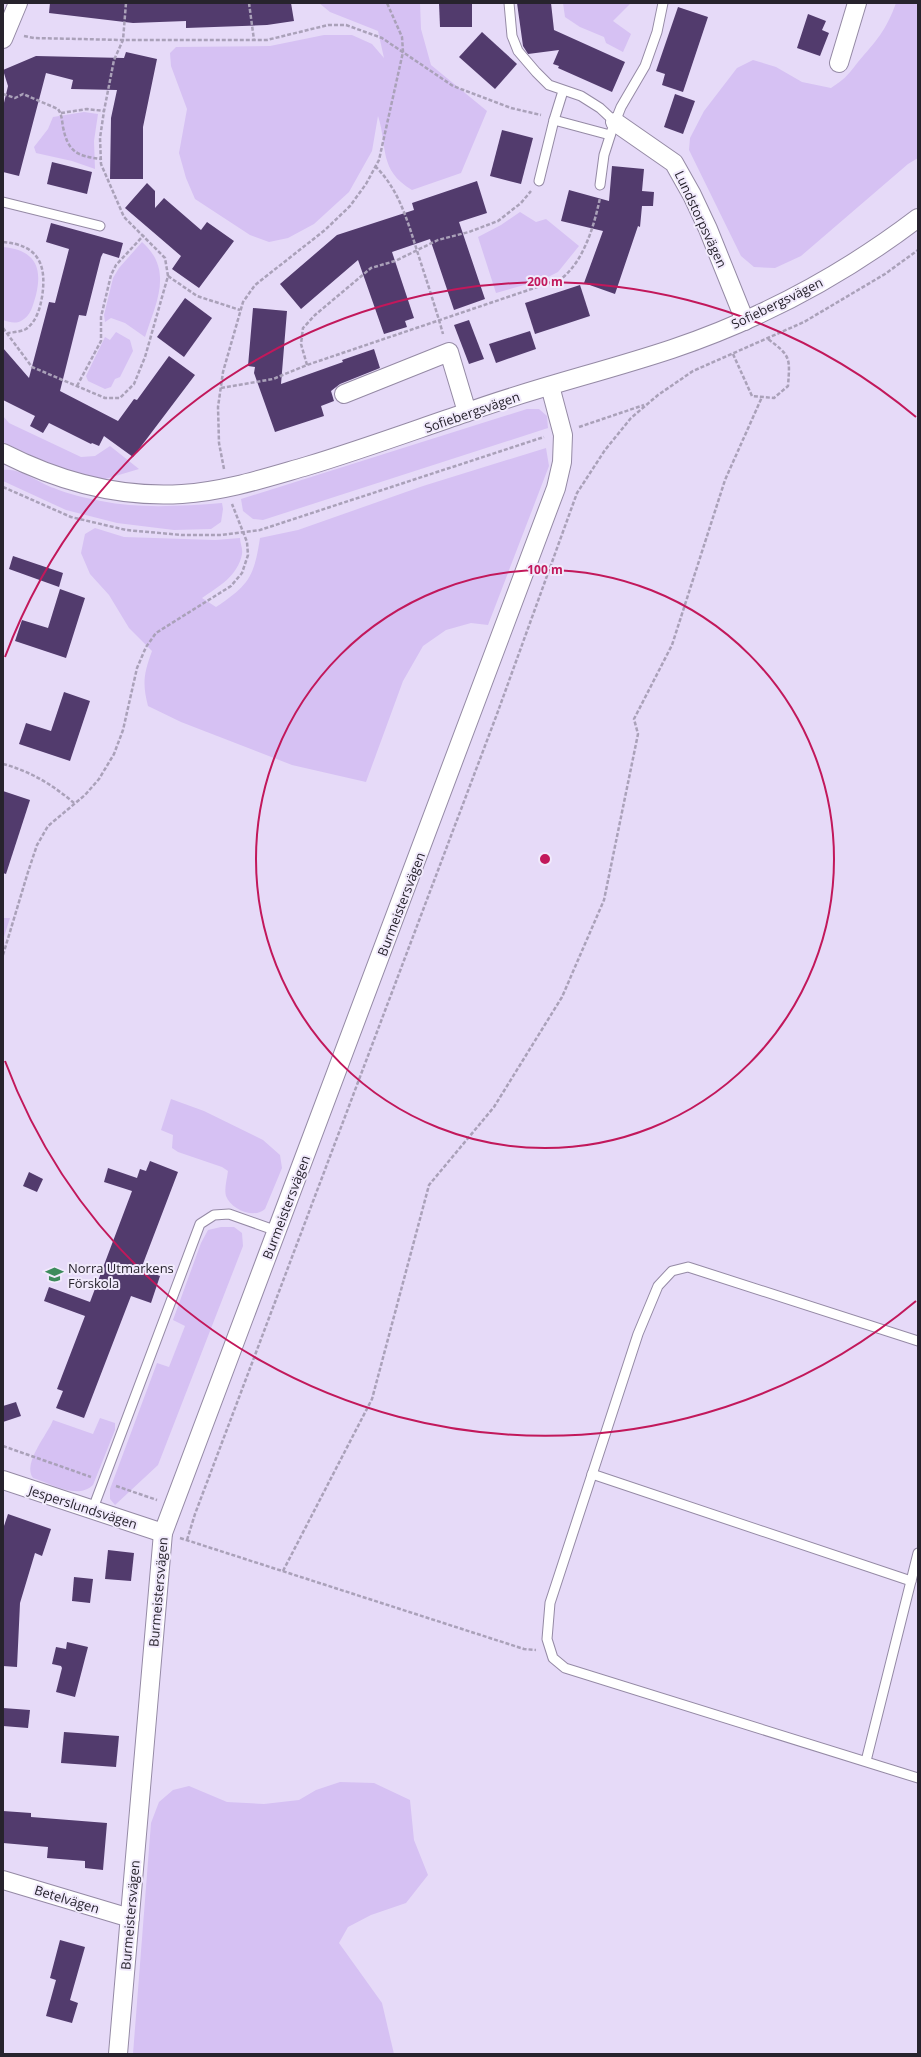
<svg xmlns="http://www.w3.org/2000/svg" width="921" height="2057" font-family="'Open Sans',sans-serif">
	<style>
		.green { fill: #d6c1f3 }
		.building { fill: #523b6d }
		.lines { fill: none; stroke-linecap: round; stroke-linejoin: round }
		.lane-casing { stroke: #958aa5; stroke-width: 11 }
		.street-casing { stroke: #958aa5; stroke-width: 20 }
		.path { stroke: #aaa1b9; stroke-width: 2.5; stroke-dasharray: 4 2; stroke-linecap: butt }
		.lane { stroke: #fff; stroke-width: 9 }
		.street { stroke: #fff; stroke-width: 18 }
		.ring { fill: none; stroke: #c2185b; stroke-width: 2 }
		.labels { text-anchor: middle; stroke-width: 4; stroke-linejoin: round; paint-order: stroke }
		.street-label { font-size: 13px; fill: #27232d; stroke: #f1eafc }
		.poi-label { font-size: 13px; fill: #27232d; stroke: #f1eafc; text-anchor: start }
		.centre { fill: #c2185b; stroke: #f1eafc; stroke-width: 2 }
		.ring-label { font-size: 12px; text-anchor: middle; font-weight: bold; fill: #c2185b; stroke: #f1eafc; stroke-width: 4; stroke-linejoin: round; paint-order: stroke }
	</style>
	<rect width="100%" height="100%" fill="#e6daf8"/>
	<g class="green">
		<path d="M319,3h101l1,26 10,36 56,46 -26,62 -49,17c-34,-20 -24,-43 -34,-74l-6,35 -23,41 -35,32 -26,14 -19,4 -19,-7 -55,-36 -9,-21 -7,-25 8,-44 -16,-43 -1,-13 6,-6 94,-1 54,-11h28l20,9 12,14 -6,-27 -48,-19z"/>
		<path d="M563,3h68l-18,18 18,13 -8,18 -17,-9 -2,-6 -24,-10 -15,-10z"/>
		<path d="M896,3h22v155l-10,6 -107,92 -26,12 -21,-1 -13,-11 -52,-106 1,-12 14,-27 33,-43 16,-8 23,7 26,15 29,6c14,-9 17,-13 27,-26 18,-21 28,-31 38,-59z"/>
		<path d="M84,112l14,2 -4,27 1,28 -23,-8 -36,-8 -2,-6 14,-18 5,-12z"/>
		<path d="M520,212l16,10 10,-3 33,27 -21,26 -16,8 -46,13 -18,-56 23,-12z"/>
		<path d="M142,242c32,28 14,61 3,95l-20,-14 -14,-5 -6,4 -1,-7 9,-37 6,-10z"/>
		<path d="M3,247c31,3 40,19 33,48 -3,10 -5,21 -15,26 -6,3 -12,1 -18,-1z"/>
		<path d="M116,332l14,8 3,11 -13,26 -5,2 -4,8 -6,2 -17,-8 -2,-5 19,-39 5,3z"/>
		<path d="M527,409h12l8,7 1,12 -285,92 -10,-1 -10,-8 -2,-12z"/>
		<path d="M3,416l6,7 72,34 14,-1 15,-10 29,23 -37,11 -48,-14 -51,-24z"/>
		<path d="M546,448l3,18 -61,159 -17,-2 -25,7 -23,16 -20,35 -37,101 -74,-17 -111,-43 -33,-16c-6,-23 -4,-33 4,-55l-23,-23 -20,-33 -19,-21 -9,-21 4,-19 10,-6 29,9 91,3 25,-2c0,5 3,11 2,16 -4,22 -24,33 -40,44l14,9c33,-22 38,-30 44,-69l38,-8 125,-44z"/>
		<path d="M3,470c16,-3 36,13 51,18 14,6 32,10 47,13 39,8 81,5 121,2l1,6 -2,13 -10,7 -37,1 -57,-7 -51,-13 -63,-29z"/>
		<path d="M3,918h7l-7,22z"/>
		<path d="M171,1099l33,12 59,29 17,15 2,13 -17,41c-10,10 -34,1 -39,-13 -2,-7 1,-17 2,-25l-6,-4 -44,-15 -6,-4 1,-13 -12,-5z"/>
		<path d="M221,1227h13l8,6 1,13 -85,219 -43,40 -5,-6v-10l47,-126 12,4 16,-41 -12,-6 28,-77 7,-13z"/>
		<path d="M100,1418l15,5v7l-22,55c-16,15 -41,-1 -60,-7 -11,-15 15,-44 20,-58l40,14z"/>
		<path d="M340,1782l34,1 36,17 4,40 14,35 -22,28 -35,12 -23,12 -9,16 43,60 12,51h-261l18,-231 8,-21 14,-12 16,-4 38,16 37,2 35,-4 17,-10z"/>
	</g>
	<g class="building">
		<path d="M50,3h241l3,18 -27,4 -81,3v-7l-53,2 -84,-10z"/>
		<path d="M439,3h33v24h-32z"/>
		<path d="M517,3h34l3,27 71,32 -13,30 -54,-24 1,-2 -6,-2 6,-14 -31,4 -5,-8z"/>
		<path d="M678,7l30,10 -25,75 -21,-7 3,-11 -9,-3z"/>
		<path d="M808,14l18,7 -4,9 7,3 -9,23 -23,-8z"/>
		<path d="M482,32l35,32 -22,25 -36,-32z"/>
		<path d="M126,52l31,7 -14,68v52h-33l1,-61 6,-28 -46,-1 2,-9 -27,-7 -27,103 -16,-4v-65l5,-21 -5,-16 33,-14 88,2z"/>
		<path d="M675,94l20,7 -12,33 -19,-7z"/>
		<path d="M502,130l31,8 -12,46 -31,-8z"/>
		<path d="M52,162l40,10 -5,22 -40,-10z"/>
		<path d="M612,166l32,3 -2,22 12,1 -1,14h-11l-2,21 -2,-1 -23,68 -31,-11 19,-52 -42,-10 8,-31 40,11z"/>
		<path d="M477,181l10,32 -28,9 26,77 -31,11 -24,-71 -38,13 22,66 -9,3 2,6 -23,7 -26,-74 -57,49 -21,-25 57,-49 77,-25 -2,-7z"/>
		<path d="M147,183l8,8v17l9,-10 37,32 6,-8 27,19 -35,47 -27,-19 9,-13 -56,-48z"/>
		<path d="M51,223l72,20 -4,15 -16,-5 -2,4 -15,59 -7,-1 -19,76 58,30 16,-22 3,1 32,-44 26,19 -62,82 -29,-21 -5,10 -7,-3 -1,1 -42,-21 -6,10 -13,-7 5,-10 -32,-16v-52l26,30 20,-76 6,1 14,-54 -23,-7z"/>
		<path d="M580,285l10,31 -55,18 -10,-31z"/>
		<path d="M185,298l27,20 -28,39 -27,-20z"/>
		<path d="M253,308l34,3 -6,73 62,-22 -1,-2 32,-11 6,19 -40,16 -9,7 3,10 -13,5 3,10 -49,16 -21,-59 1,-6 -7,-1z"/>
		<path d="M469,320l15,39 -15,5 -15,-39z"/>
		<path d="M530,331l6,18 -40,14 -7,-19z"/>
		<path d="M13,556l50,17 -4,14 -50,-18z"/>
		<path d="M60,589l25,9 -19,60 -51,-17 7,-21 26,8z"/>
		<path d="M64,692l26,9 -20,60 -51,-17 7,-21 25,8z"/>
		<path d="M3,791l27,9 -24,74 -3,-1z"/>
		<path d="M150,1161l28,11 -37,97 19,7 -9,27 -20,-7 -47,122 -28,-10 7,-17 -6,-2 28,-73 -41,-15 5,-14 41,15 42,-111 -28,-9 4,-14 29,10 3,-9 6,2z"/>
		<path d="M29,1172l14,7 -6,13 -14,-6z"/>
		<path d="M16,1402l5,14 -18,6v-16z"/>
		<path d="M8,1514l43,15 -9,27 -7,-3 -15,50 -3,64 -14,-1v-137z"/>
		<path d="M108,1550l26,3 -3,28 -26,-2z"/>
		<path d="M74,1577l19,2 -3,24 -18,-2z"/>
		<path d="M67,1642l21,5 -13,50 -19,-5 6,-24 -1,-2 -9,-2 4,-17 10,2z"/>
		<path d="M3,1708l27,2 -2,18 -25,-2z"/>
		<path d="M64,1732l55,4 -3,31 -55,-4z"/>
		<path d="M3,1811l28,2v4l76,6 -4,47 -18,-2v-7l-38,-3 1,-11 -45,-4z"/>
		<path d="M60,1940l25,7 -15,53 8,3 -6,20 -26,-7 10,-36 -6,-2z"/>
	</g>
	<g class="lines">
		<defs>
			<g id="lane">
				<path d="M509,3l3,33 6,15 18,21 13,13 32,11 19,12 15,14 6,-15 24,-41 12,-34 6,-29"/>
				<path d="M563,91l-9,29 56,15"/>
				<path d="M539,181l15,-61"/>
				<path d="M600,185l4,-30 8,-25"/>
				<path d="M3,202l97,24"/>
				<path d="M918,1341l-230,-74 -16,4 -14,15 -20,48 -88,269 -3,36 6,19 12,10 353,110"/>
				<path d="M592,1474l319,107"/>
				<path d="M92,1511l108,-287 14,-9 15,-1 48,17"/>
				<path d="M866,1761l52,-208"/>
			</g>
			<g id="street">
				<path d="M3,39l15,-36"/>
				<path d="M839,63l18,-60"/>
				<path d="M615,122l59,41 18,32 16,34 37,92"/>
				<path d="M344,394l105,-42 18,60"/>
				<path d="M3,453c57,29 115,45 179,41 44,-3 83,-16 125,-28 53,-16 105,-35 158,-53 68,-25 138,-41 207,-64 89,-30 171,-74 246,-131"/>
				<path d="M3,1480l160,53"/>
				<path d="M3,1880l127,38"/>
				<path d="M118,2054l45,-521 393,-1045 6,-26 1,-27 -13,-49"/>
			</g>
		</defs>
		<use href="#lane" class="lane-casing"/>
		<use href="#street" class="street-casing"/>
		<g class="path">
			<path d="M249,3l5,37"/>
			<path d="M24,36l10,2 89,2h144l61,-15h18l36,13 71,48 58,22 30,7"/>
			<path d="M3,94l12,4 8,-4 35,15c4,6 4,12 5,18 5,25 14,29 38,32"/>
			<path d="M61,113l26,-4 17,2"/>
			<path d="M375,166c26,25 34,61 45,94 8,25 16,49 23,74"/>
			<path d="M3,242c36,3 44,23 39,55 -2,12 -6,25 -16,32 -6,3 -12,3 -18,4"/>
			<path d="M168,276l29,20 43,14"/>
			<path d="M3,328l29,39 73,31h15l14,-14 11,-27 23,-81 -3,-18 -41,-41 -23,-53 -1,-26 4,-27 10,-51 9,-20 3,-37"/>
			<path d="M733,354l19,42 22,2 14,-12c2,-28 3,-30 -20,-47"/>
			<path d="M307,365l-6,-21 2,-16 12,-13 56,-47 24,-7 43,-21 31,-8 29,-11 23,-18 10,-12"/>
			<path d="M77,386l24,-45v-24l10,-42 5,-10 28,-30"/>
			<path d="M221,388l52,-9 34,-14 254,-86c23,-18 33,-53 39,-81"/>
			<path d="M579,427l65,-22"/>
			<path d="M224,469l-5,-26 -1,-36 5,-35 20,-70 12,-17 70,-55 25,-24 16,-22 13,-24 24,-108 -1,-15 -15,-34"/>
			<path d="M3,487l68,30 55,13 56,5h39l39,-5 284,-93"/>
			<path d="M3,764c27,7 50,21 71,39"/>
			<path d="M3,955l25,-83 9,-27 11,-19 37,-31 14,-16 15,-25 9,-24 14,-62 9,-21 10,-14 75,-47 11,-13 6,-18 -1,-13 -15,-38"/>
			<path d="M3,1446l88,31"/>
			<path d="M116,1486l41,14"/>
			<path d="M180,1538l344,111 12,1"/>
			<path d="M187,1540l8,-26 302,-800 80,-221 28,-43 26,-32 27,-23 35,-24 111,-49 81,-48 33,-24"/>
			<path d="M283,1571l89,-172 57,-214 65,-78 68,-110 42,-97 34,-166 -4,-15 38,-74 53,-165 37,-83"/>
		</g>
		<use href="#lane" class="lane"/>
		<use href="#street" class="street"/>
	</g>
	<g class="ring">
		<circle cx="545" cy="859" r="289"/>
		<path d="M916 1301A577 577 0 0 1 5 1061M5 657A577 577 0 0 1 916 417"/>
	</g>
	<defs>
		<symbol id="school-bare" viewBox="-9 -9 18 18"><path d="M0-5L7-2L0 1L-7-2ZM-4 1L0 2.5L4 1V4Q0 6-4 4Z" fill="#3c8b5b" stroke="#f1eafc" stroke-width="2.5" paint-order="stroke"/></symbol>
	</defs>
	<g fill-rule="evenodd">
		<use href="#school-bare" x="42" y="1262" width="25" height="25"/>
	</g>
	<g class="labels">
		<g class="street-label">
			<text transform="translate(701 219) rotate(65)" y="5">Lundstorpsvägen</text>
			<text transform="translate(777 303) rotate(-26)" y="5">Sofiebergsvägen</text>
			<text transform="translate(472 412) rotate(-19)" y="5">Sofiebergsvägen</text>
			<text transform="translate(401 904) rotate(-69)" y="5">Burmeistersvägen</text>
			<text transform="translate(286 1207) rotate(-69)" y="5">Burmeistersvägen</text>
			<text transform="translate(83 1507) rotate(18)" y="5">Jesperslundsvägen</text>
			<text transform="translate(158 1592) rotate(-85)" y="5">Burmeistersvägen</text>
			<text transform="translate(67 1899) rotate(17)" y="5">Betelvägen</text>
			<text transform="translate(130 1915) rotate(-85)" y="5">Burmeistersvägen</text>
		</g>
		<g class="poi-label">
			<text x="68" y="1273">Norra Utmarkens<tspan x="68" dy="15">Förskola</tspan></text>
		</g>
	</g>
	<circle cx="545" cy="859" r="6" class="centre"/>
	<g class="ring-label">
		<text x="545" y="286">200 m</text>
		<text x="545" y="574">100 m</text>
	</g>
	<rect width="921" height="2057" fill="none" stroke="#27232d" stroke-width="8"/>
</svg>
